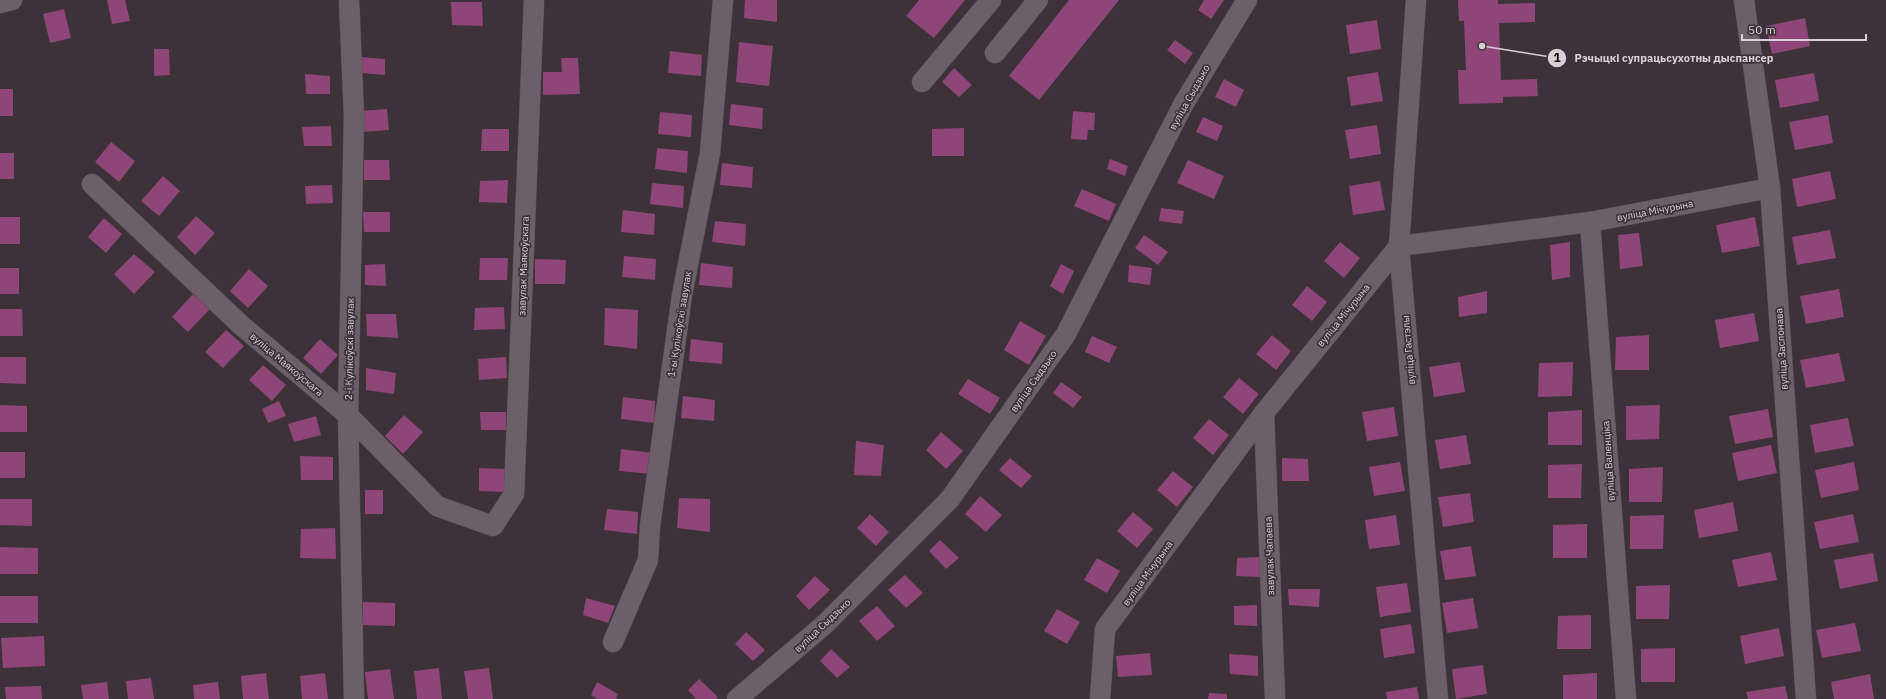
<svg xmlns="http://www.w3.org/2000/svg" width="1886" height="699" font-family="'IBM Plex Sans',sans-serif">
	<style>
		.building { fill: #8e4678 }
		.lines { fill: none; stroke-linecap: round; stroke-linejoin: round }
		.minor-casing { stroke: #595156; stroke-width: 21 }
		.minor { stroke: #6b6067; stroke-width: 20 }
		.labels { text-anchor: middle; stroke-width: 3.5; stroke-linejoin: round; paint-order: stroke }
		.street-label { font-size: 10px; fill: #d7d1d5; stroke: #3c3238 }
		.leader { fill: none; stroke: #d7d1d5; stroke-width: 1.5 }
		.callout-dot { fill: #d7d1d5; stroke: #3c3238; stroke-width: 1.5 }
		.mark-label { font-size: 12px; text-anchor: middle; font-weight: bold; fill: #111 }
		.callout-label { font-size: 11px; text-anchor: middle; font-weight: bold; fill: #d7d1d5; stroke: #3c3238; stroke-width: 3.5; stroke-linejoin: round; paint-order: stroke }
	</style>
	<rect width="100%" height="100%" fill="#3c3238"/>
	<g class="building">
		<path d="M107,0h18l5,21 -18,3z"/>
		<path d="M745,0h32v22l-33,-4z"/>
		<path d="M919,0h46l-31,38 -28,-22z"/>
		<path d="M1069,0h50l-80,100 -30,-24z"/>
		<path d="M1204,0h20l-13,19 -13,-9z"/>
		<path d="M1458,0h40v4l37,-1v19l-36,1 2,57 36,-1 1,17 -35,1v6l-44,1 -1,-34h8l-2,-49h-5z"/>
		<path d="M451,2h31l1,24 -31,-1z"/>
		<path d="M64,9l7,29 -21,5 -7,-29z"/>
		<path d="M1805,18l5,28 -38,8 -6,-28z"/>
		<path d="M1377,20l4,29 -31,5 -4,-29z"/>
		<path d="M1175,40l18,13 -8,11 -18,-14z"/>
		<path d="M739,42l34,4 -4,40 -33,-4z"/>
		<path d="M154,49h15l1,26 -16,1z"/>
		<path d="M670,51l32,4 -1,21 -33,-3z"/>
		<path d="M361,57l24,2v16l-23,-2z"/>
		<path d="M561,58h17l2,36 -37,1v-23h19z"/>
		<path d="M954,68l18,17 -13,12 -17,-15z"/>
		<path d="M1378,72l5,29 -32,5 -4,-29z"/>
		<path d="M1814,73l5,28 -39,7 -5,-28z"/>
		<path d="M305,74l25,2v18h-24z"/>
		<path d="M1224,79l20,11 -8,17 -21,-10z"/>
		<rect x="0" y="89" width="13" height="27"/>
		<path d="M731,104l32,4 -1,21 -33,-4z"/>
		<path d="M387,109l2,21 -27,2 -1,-21z"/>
		<path d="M1073,111l22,2 -1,17h-6l-1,10 -16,-1z"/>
		<path d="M660,112l32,3 -1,22 -33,-3z"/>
		<path d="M1828,115l5,28 -38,7 -6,-28z"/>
		<path d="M1203,117l20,9 -6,15 -21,-9z"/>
		<path d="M1377,125l4,29 -31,5 -5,-29z"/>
		<path d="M331,126l1,20h-28l-2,-19z"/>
		<path d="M964,128v28h-32v-27z"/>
		<path d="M482,129h27v22h-28z"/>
		<path d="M111,142l24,19 -16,21 -24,-20z"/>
		<path d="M657,148l31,3 -1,22 -32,-4z"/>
		<rect x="0" y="153" width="14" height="26"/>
		<path d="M1110,159l18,7 -3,10 -18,-7z"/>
		<path d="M364,160h25l1,20h-26z"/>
		<path d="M1188,160l36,16 -10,23 -37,-16z"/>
		<path d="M722,163l31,4 -1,21 -32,-3z"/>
		<path d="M1830,171l6,28 -39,8 -5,-28z"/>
		<path d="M163,176l17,15 -21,25 -18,-15z"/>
		<path d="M508,180l-1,23 -28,-1 1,-21z"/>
		<path d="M1380,181l5,29 -32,5 -4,-29z"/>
		<path d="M652,183l32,3 -1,22 -33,-4z"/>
		<path d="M332,185l1,18 -27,1 -1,-18z"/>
		<path d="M1082,189l34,15 -7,17 -35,-15z"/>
		<path d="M1161,208l23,3 -2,13 -23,-3z"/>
		<path d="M623,210l32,4 -1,21 -33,-3z"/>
		<path d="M363,212h27v20h-26z"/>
		<path d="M196,216l19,17 -20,22 -18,-18z"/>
		<rect x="0" y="217" width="20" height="27"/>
		<path d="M1755,217l5,29 -38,7 -6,-28z"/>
		<path d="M104,218l18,16 -16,19 -18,-16z"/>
		<path d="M715,221l31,3 -1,22 -33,-4z"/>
		<path d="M1830,230l6,28 -39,7 -5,-28z"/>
		<path d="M1639,233l4,33 -23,3 -2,-34z"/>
		<path d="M1144,235l24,17 -10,13 -23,-17z"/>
		<path d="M1340,242l20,16 -16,20 -20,-17z"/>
		<path d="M1570,242v35l-18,3 -2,-35z"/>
		<path d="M134,254l21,18 -21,22 -20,-20z"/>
		<path d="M624,256l32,3 -1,21 -33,-3z"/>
		<path d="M480,258h28l-1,22h-28z"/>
		<path d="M535,259l31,1 -1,24h-30z"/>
		<path d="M701,263l32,4 -1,21 -33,-3z"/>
		<path d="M385,264l1,22 -21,-1v-20z"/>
		<path d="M1061,264l13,7 -11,23 -13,-8z"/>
		<path d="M1129,265l23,3 -2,17 -22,-3z"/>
		<rect x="0" y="268" width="19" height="26"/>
		<path d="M249,269l19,17 -20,22 -18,-17z"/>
		<path d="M1307,286l20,16 -15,19 -20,-16z"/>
		<path d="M1839,289l5,28 -38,7 -6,-28z"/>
		<path d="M1487,291v22l-28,4 -1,-20z"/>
		<path d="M193,294l17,15 -22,23 -16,-15z"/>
		<path d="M504,307l1,22 -31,1 1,-22z"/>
		<path d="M605,308l33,2 -1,39 -33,-4z"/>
		<path d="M0,309h22l1,27h-23z"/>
		<path d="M1754,313l5,28 -39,7 -5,-28z"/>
		<path d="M366,314h30l2,24 -31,-2z"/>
		<path d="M1020,321l26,15 -17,29 -25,-15z"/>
		<path d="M226,330l18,16 -21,22 -18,-16z"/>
		<path d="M1272,335l19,16 -15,19 -20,-16z"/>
		<path d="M1649,335v35h-34l1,-33z"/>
		<path d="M1092,336l25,11 -8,16 -24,-11z"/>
		<path d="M320,339l18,16 -17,19 -18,-16z"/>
		<path d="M691,339l32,4 -1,21 -33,-3z"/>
		<path d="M1839,353l6,28 -39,7 -6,-28z"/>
		<path d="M0,357h26v27l-26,-1z"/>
		<path d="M506,357l1,21 -28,2 -1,-21z"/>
		<path d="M1460,362l5,30 -31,5 -5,-30z"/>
		<path d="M1573,362l-1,34 -34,1 1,-34z"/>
		<path d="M263,365l23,20 -14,16 -23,-21z"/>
		<path d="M366,368l30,5 -2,21 -28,-4z"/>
		<path d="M1239,378l20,16 -16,20 -20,-17z"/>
		<path d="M968,379l32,19 -10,16 -32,-20z"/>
		<path d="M1061,382l21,15 -9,11 -20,-15z"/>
		<path d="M683,396l32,4 -1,21 -33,-3z"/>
		<path d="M623,397l32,4 -1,22 -33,-4z"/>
		<path d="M279,401l7,15 -18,7 -6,-14z"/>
		<path d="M0,405l27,1v26h-27z"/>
		<path d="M1660,405l-1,34 -33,1v-34z"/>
		<path d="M1394,407l4,29 -31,5 -5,-29z"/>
		<path d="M1768,409l5,28 -38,7 -6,-28z"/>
		<path d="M1582,410v35h-34v-33z"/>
		<path d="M480,412h26v18h-25z"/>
		<path d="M404,415l19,17 -20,22 -18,-18z"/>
		<path d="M316,416l5,19 -27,7 -6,-18z"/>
		<path d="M1848,418l6,28 -39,7 -5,-28z"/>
		<path d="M1209,419l20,16 -16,20 -20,-17z"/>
		<path d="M941,432l22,19 -17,18 -20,-19z"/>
		<path d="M1466,435l5,29 -31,5 -5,-29z"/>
		<path d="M856,441l28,4 -3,31 -27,-1z"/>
		<path d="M1771,445l6,28 -39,8 -6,-28z"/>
		<path d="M621,449l32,4 -1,21 -33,-3z"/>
		<rect x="0" y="452" width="25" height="26"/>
		<path d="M300,456l33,1v23h-32z"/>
		<path d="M1010,458l22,18 -11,12 -22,-18z"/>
		<path d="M1282,458l26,1 1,22h-27z"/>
		<path d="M1400,462l5,29 -31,5 -5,-29z"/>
		<path d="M1854,462l5,28 -38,8 -6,-28z"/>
		<path d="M1582,464l-1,34h-33v-33z"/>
		<path d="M1663,467l-1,35h-33v-33z"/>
		<path d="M479,468l26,1v23l-26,-1z"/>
		<path d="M1173,471l20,16 -16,20 -20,-17z"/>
		<rect x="365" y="490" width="18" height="24"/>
		<path d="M1470,493l4,29 -31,5 -5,-30z"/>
		<path d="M980,496l22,19 -16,17 -21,-18z"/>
		<path d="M679,498l31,1v33l-33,-4z"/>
		<path d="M0,499h32v27l-32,-1z"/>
		<path d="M1733,502l5,29 -39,7 -5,-28z"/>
		<path d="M607,509l31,3 -1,22 -33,-4z"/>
		<path d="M1133,512l20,17 -16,19 -20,-17z"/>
		<path d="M870,514l19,18 -13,14 -19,-18z"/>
		<path d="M1853,514l6,28 -39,7 -6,-27z"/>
		<path d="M1396,515l4,30 -31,4 -4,-29z"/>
		<path d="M1664,515l-1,34h-33v-33z"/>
		<path d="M1587,524v34h-34v-33z"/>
		<path d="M335,528l1,31 -36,-1 1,-29z"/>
		<path d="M940,540l19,18 -13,11 -17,-18z"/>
		<path d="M1471,546l5,30 -31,4 -5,-29z"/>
		<path d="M0,547l38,1v26h-38z"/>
		<path d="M1771,552l6,28 -39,7 -6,-27z"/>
		<path d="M1873,553l5,28 -38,8 -6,-29z"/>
		<path d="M1260,557v20l-24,-1 1,-18z"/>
		<path d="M1097,558l23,13 -13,22 -23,-13z"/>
		<path d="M905,575l18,18 -17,15 -18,-18z"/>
		<path d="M815,576l15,14 -21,20 -13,-14z"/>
		<path d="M1407,583l4,29 -31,5 -4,-30z"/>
		<path d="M1670,585l-1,34h-33v-33z"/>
		<path d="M1288,589h32l-1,18 -30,-2z"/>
		<rect x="0" y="596" width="38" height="27"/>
		<path d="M586,598l29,8 -7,17 -25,-8z"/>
		<path d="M1473,598l5,30 -31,5 -5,-30z"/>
		<path d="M363,602l32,1v23l-32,-1z"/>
		<path d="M1257,605v21l-23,-1v-19z"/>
		<path d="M877,606l18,20 -18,15 -18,-20z"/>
		<path d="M1057,609l23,13 -13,22 -23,-13z"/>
		<path d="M1591,615v34h-34l1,-33z"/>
		<path d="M1855,623l6,28 -39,7 -6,-28z"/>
		<path d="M1411,624l4,29 -31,5 -4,-29z"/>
		<path d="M1779,628l5,28 -39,8 -5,-28z"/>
		<path d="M746,632l19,18 -12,11 -18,-17z"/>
		<path d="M44,636l1,30 -42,2 -2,-30z"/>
		<path d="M1675,648v34h-34v-33z"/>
		<path d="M831,649l19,18 -13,11 -17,-17z"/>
		<path d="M1150,653l2,22 -34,2 -2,-21z"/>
		<path d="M1229,654l29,2v20l-28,-2z"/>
		<path d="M1483,665l4,29 -31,5 -4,-30z"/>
		<path d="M439,668l3,31h-25l-3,-28z"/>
		<path d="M489,668l4,31h-25l-4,-28z"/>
		<path d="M390,669l4,30h-26l-3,-27z"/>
		<path d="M266,673l3,26h-26l-2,-23z"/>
		<path d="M325,673l3,26h-26l-2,-23z"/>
		<path d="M1597,673v26h-34v-24z"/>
		<path d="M1870,674l4,25h-40l-3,-17z"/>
		<path d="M151,678l3,21h-26l-2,-18z"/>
		<path d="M699,679l19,18 -2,2h-20l-8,-9z"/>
		<path d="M107,682l2,17h-26l-2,-14z"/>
		<path d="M218,682l2,17h-26l-1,-14z"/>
		<path d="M597,682l21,12 -2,5h-19l-6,-4z"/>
		<path d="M41,686l1,13h-36l-1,-12z"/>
		<path d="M1785,686l3,13h-40l-2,-7z"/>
		<path d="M1417,687l2,12h-32l-1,-7z"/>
		<path d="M1209,693l18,1v5h-19z"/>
	</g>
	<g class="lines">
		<defs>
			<g id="minor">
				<path d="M349,0l5,116 -6,299 6,284"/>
				<path d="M1416,0l-17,246 39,453"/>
				<path d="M1744,0l26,188 36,511"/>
				<path d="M0,3l12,-3"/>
				<path d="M995,53l43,-53"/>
				<path d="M922,82l69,-82"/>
				<path d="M92,184l150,142 106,89 89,91 56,20 21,-32 20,-494"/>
				<path d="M1590,222l36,477"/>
				<path d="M1264,413l11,286"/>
				<path d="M613,642l35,-82 2,-34 32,-231 28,-142 13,-153"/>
				<path d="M737,699l87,-74 126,-126 116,-165 118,-231 63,-103"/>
				<path d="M1100,699l5,-70 159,-216 135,-167 191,-24 180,-34"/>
			</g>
		</defs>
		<use href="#minor" class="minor-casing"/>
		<use href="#minor" class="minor"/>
	</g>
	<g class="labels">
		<g class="street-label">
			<text transform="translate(1189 97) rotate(-61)" y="4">вуліца Сыдзько</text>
			<text transform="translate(1655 210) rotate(-11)" y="4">вуліца Мічурына</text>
			<text transform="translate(523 266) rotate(-88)" y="4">завулак Маякоўскага</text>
			<text transform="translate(1343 315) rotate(-51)" y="4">вуліца Мічурына</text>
			<text transform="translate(679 324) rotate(-81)" y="4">1-ы Кулікоўскі завулак</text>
			<text transform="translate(349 349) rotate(-89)" y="4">2-і Кулікоўскі завулак</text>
			<text transform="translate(1781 349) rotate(-94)" y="4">вуліца Заслонава</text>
			<text transform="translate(1408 350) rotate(-95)" y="4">вуліца Гастэлы</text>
			<text transform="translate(287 364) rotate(40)" y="4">вуліца Маякоўскага</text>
			<text transform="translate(1033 381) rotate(-55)" y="4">вуліца Сыдзько</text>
			<text transform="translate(1608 461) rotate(-94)" y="4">вуліца Валенціка</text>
			<text transform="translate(1269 556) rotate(-92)" y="4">завулак Чапаева</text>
			<text transform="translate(1147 573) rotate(-54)" y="4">вуліца Мічурына</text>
			<text transform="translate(822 625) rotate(-43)" y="4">вуліца Сыдзько</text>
		</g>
	</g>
	<path class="leader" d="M1482 46L1557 58"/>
	<g class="callout-dot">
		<circle cx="1482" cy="46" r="4"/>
		<circle cx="1557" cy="58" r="10"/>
	</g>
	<g class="mark-label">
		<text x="1557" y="62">1</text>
	</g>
	<g class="callout-label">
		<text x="1674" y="62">Рэчыцкі супрацьсухотны дыспансер</text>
	</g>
	<path d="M1742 34v6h124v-6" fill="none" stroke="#d7d1d5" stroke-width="2"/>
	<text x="1748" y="34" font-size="12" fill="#d7d1d5" stroke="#3c3238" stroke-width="3" paint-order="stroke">50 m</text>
</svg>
